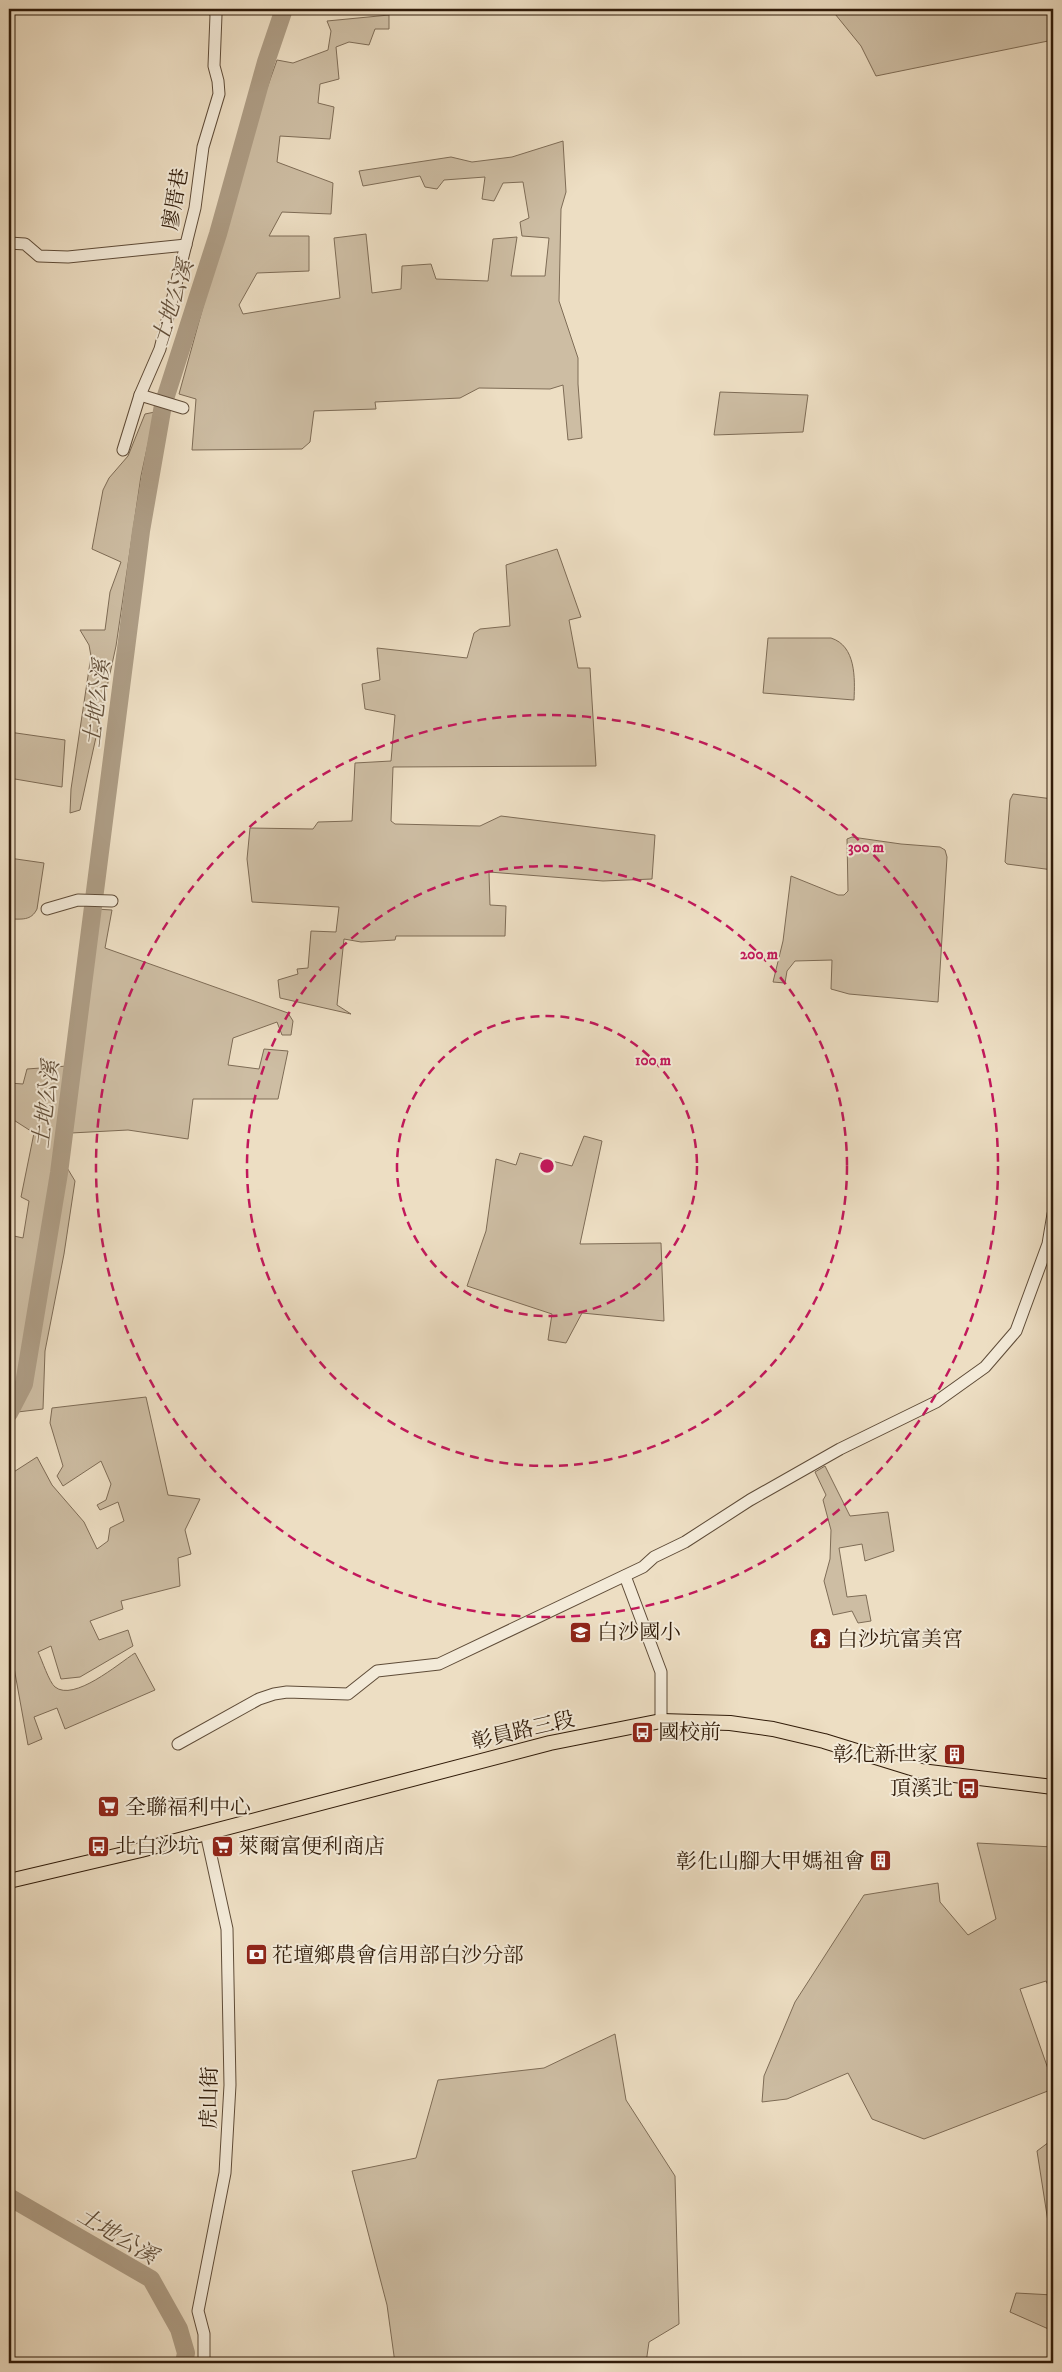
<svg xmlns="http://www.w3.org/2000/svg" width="1062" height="2372" font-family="'IM FELL DW Pica','Noto Serif TC',serif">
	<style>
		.green { fill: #cdbda3; stroke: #7e6c56 }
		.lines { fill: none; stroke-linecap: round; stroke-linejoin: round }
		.river { stroke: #ad9c84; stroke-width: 18 }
		.minor-casing { stroke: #5f4c38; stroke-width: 13 }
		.major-casing { stroke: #301b09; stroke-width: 16 }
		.minor { stroke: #f3ead8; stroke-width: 11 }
		.major { stroke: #eddec3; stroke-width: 14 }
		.ring { fill: none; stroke: #c2185b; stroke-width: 2.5; stroke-dasharray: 9 6 }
		.labels { text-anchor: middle; stroke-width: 4; stroke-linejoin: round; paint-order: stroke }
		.street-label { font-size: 21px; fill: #301b09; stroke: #f3ead8 }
		.poi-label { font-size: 21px; fill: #301b09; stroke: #f3ead8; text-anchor: start }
		.water-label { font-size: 22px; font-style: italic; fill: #624f3a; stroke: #f3ead8 }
		.centre { fill: #c2185b; stroke: #f3ead8; stroke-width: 2.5 }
		.ring-label { font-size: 15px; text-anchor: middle; font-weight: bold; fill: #c2185b; stroke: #f3ead8; stroke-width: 4; stroke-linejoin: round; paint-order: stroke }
	</style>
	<rect width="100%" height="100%" fill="#eddec3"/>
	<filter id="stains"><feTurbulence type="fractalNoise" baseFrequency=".004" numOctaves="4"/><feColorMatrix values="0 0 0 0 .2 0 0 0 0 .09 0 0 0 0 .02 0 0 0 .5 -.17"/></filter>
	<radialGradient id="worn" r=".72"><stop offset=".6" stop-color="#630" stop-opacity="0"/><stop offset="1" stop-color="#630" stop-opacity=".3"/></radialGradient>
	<g class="green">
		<path d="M831,9h222v31l-177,36 -15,-30z"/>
		<path d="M389,15v14h-14l-6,16 -20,-3 -13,5 3,32 -19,5 -2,19 16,4 -4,32 -50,-3 -3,26 56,21 -2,31 -49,-2 -13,24h40v35l-52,2 -18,32 4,9 97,-16 -6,-60 32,-4 6,59 29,-4 1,-23 29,-2 5,15 52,2 5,-42 24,-2 -6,39h34l4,-38 -27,-2 -2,-14 9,-4 -6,-36 -20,1 -9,18 -12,-2 3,-22 -41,3 -7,9 -12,-2 -5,-11 -57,10 -4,-15 92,-14 21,5 40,-5 51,-16 3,51 -5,17 -2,92 19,57v26l4,54 -14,2 -5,-55 -13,4 -71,-1 -19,10 -85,4 1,7 -62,2 -4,31 -8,7 -110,1 4,-51 -17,-5 71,-258 27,-76 16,3 35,-13 3,-19 -4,-10z"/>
		<path d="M720,392l88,3 -5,37 -89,3z"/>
		<path d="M155,412l-14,64 -25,170 -36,164 -10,3 1,-24 20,-133 -2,-11 -9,-15h25l5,-38 11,-30 -29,-13 11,-59 6,-12 19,-22 17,-42z"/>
		<path d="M557,549l24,68 -12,3 9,48h12l6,98 -203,1 -2,54 4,3 85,2 21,-10 154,19 -3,44 -49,2 -114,-9 1,33 16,1 -1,30h-109l-1,4 -34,2 -17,-3 -7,66 14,9 -71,-16 -2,-18 20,-6 -1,-5 11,-1 3,-37 25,1 3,-25 -87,-5 -5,-43 3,-31 63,1 5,-7 34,-1 3,-58 36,-2 4,-46 -30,-6 -3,-25 18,-4 -3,-32 90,10 7,-25 6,-4 30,-3 -4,-61z"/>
		<path d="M768,638h63c25,8 24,40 23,62l-91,-7z"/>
		<path d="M9,732l56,8 -3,47 -53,-9z"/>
		<path d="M1013,794l40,5v71l-46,-6 -2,-2 5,-62z"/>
		<path d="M852,837l49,7 39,3 5,3 2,7 -9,145 -89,-8 -18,-5 1,-29 -37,1 -8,10 -2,12 -12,-1 10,-41 8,-65 47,19h6l4,-4 -1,-52z"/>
		<path d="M9,858l35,5 -7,46c-6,12 -15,10 -28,10z"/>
		<path d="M96,909l16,1 -7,38 183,65 5,8 -2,14h-9l-5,-13 -44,16 -5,27 31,4 5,-20 24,2 -10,48h-85l-5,40 -60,-9 -57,3 -5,33 9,15 -11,73 -19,97 -2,58 -34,4v-148l5,-29 9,2 6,-37 -8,-4 13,-64 -25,-16v-34l14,1 4,-15 40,-3z"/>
		<path d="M584,1136l18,5 -22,103 81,-1 3,78 -82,-8 -16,30 -18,-3 4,-26 -85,-28 19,-55 10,-72 20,6 4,-12 52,13z"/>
		<path d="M146,1397l22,98 32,4 -15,31 6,24 -13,4 2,28 -59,15 2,8 -33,12 9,19 29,-10 5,16 -53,31 -19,2 -10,-33 -13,6c4,8 11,30 17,35 19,15 63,-23 80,-34l20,37 -90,39 -8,-21 -23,9 8,22 -14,6 -19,-105v-165l28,-18 15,28 32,37 13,27 11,-8 2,-13 14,-7 -6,-19 -18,8 -3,-5 9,-5 5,-16 -10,-23 -38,25 -6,-10 6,-10 -13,-43 2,-15z"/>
		<path d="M825,1466l25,50 38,-4 6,39 -29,10 -3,-17 -23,4 8,49 19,-2 5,26 -13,2 -6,-12 -19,4 -9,-34 6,-22 1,-29 -8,-30 3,-5 -11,-23z"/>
		<path d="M977,1843l76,4v148l-7,-14 -26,8 33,94v6l-129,50 -52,-20 -24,-46 -61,26 -25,3 2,-26 31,-74 69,-107 74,-12 2,19 28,33 28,-16z"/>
		<path d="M615,2034l11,66 49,76 4,148 -30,18 -3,21h-251l-8,-58 -35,-134 64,-13 22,-78 106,-12z"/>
		<path d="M1053,2139v115l-16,-103z"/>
		<path d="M1016,2293l37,2v36l-43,-19z"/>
	</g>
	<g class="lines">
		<g class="river">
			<path d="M9,1413l15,-29 35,-211 82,-642 22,-126 55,-171 48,-172 18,-53"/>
			<path d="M9,2197l142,82 28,50 7,24 -2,10"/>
		</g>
		<defs>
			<g id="minor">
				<path d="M9,243l16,1 14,12 29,1 118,-12"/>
				<path d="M140,395l43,13"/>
				<path d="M123,450l17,-55 20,-46 35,-141 8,-61 16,-53 -1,-13 -4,-15 2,-51 -2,-6"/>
				<path d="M47,909l31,-9 34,1"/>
				<path d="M625,1576l36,96v49"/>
				<path d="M178,1744l81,-45 15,-5 13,-2 61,2 29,-23 62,-7 204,-97 11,-10 31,-15 65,-42 90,-51 96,-47 49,-35 31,-36 32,-87 5,-30"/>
				<path d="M204,2363v-29l-6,-23 27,-138 5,-88 -3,-156 -21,-96"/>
			</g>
			<path id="major" d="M9,1881l132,-31 409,-107 111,-22 69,2 43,6 51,12 97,30 132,16"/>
		</defs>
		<use href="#minor" class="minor-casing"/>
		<use href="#major" class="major-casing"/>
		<use href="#minor" class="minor"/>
		<use href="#major" class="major"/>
	</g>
	<g class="ring">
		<circle cx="547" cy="1166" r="150"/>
		<circle cx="547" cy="1166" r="300"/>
		<circle cx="547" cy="1166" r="451"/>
	</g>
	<defs>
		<symbol id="school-square" viewBox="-11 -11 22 22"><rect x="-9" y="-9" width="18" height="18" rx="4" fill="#8f2418" stroke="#f3ead8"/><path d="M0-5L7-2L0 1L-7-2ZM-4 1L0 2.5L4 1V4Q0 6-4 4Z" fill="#fff"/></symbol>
		<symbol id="temple-square" viewBox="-11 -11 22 22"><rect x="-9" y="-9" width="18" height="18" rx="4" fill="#8f2418" stroke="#f3ead8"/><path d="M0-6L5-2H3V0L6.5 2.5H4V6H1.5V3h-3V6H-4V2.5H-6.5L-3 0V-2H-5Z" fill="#fff"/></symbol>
		<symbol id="bus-square" viewBox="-11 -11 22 22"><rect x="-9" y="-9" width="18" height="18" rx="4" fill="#8f2418" stroke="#f3ead8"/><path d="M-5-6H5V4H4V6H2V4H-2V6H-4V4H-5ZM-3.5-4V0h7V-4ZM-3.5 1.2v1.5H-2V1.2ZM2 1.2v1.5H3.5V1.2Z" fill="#fff"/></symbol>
		<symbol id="building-square" viewBox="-11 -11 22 22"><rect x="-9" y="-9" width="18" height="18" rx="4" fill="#8f2418" stroke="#f3ead8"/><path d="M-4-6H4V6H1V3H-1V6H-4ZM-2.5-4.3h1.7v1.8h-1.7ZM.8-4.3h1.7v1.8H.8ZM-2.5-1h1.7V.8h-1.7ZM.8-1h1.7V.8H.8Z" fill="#fff"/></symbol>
		<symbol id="supermarket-square" viewBox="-11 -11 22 22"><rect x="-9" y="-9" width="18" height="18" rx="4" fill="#8f2418" stroke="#f3ead8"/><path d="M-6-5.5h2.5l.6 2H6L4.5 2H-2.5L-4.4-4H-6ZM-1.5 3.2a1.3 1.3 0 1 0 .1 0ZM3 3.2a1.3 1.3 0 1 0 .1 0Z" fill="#fff"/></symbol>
		<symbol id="bank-square" viewBox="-11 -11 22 22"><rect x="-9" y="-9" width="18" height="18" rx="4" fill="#8f2418" stroke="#f3ead8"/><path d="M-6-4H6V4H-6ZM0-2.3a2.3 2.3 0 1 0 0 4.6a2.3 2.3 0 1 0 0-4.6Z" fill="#fff"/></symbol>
	</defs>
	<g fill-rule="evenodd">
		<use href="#school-square" x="568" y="1620" width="25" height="25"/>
		<use href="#temple-square" x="808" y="1626" width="25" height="25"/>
		<use href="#bus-square" x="630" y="1720" width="25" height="25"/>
		<use href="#building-square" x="942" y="1742" width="25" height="25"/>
		<use href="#bus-square" x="956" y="1776" width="25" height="25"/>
		<use href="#supermarket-square" x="96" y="1794" width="25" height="25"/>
		<use href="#bus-square" x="86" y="1834" width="25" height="25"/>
		<use href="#supermarket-square" x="210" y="1834" width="25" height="25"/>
		<use href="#building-square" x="868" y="1848" width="25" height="25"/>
		<use href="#bank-square" x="244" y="1942" width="25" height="25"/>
	</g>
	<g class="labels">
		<g class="street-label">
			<text transform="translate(175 199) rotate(-80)" y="7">廖厝巷</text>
			<text transform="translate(523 1730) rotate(-13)" y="7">彰員路三段</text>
			<text transform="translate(209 2098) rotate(-89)" y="7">虎山街</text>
		</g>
		<g class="poi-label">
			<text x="597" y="1639">白沙國小</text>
			<text x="837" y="1646">白沙坑富美宮</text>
			<text x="658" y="1739">國校前</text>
			<text x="938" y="1761" text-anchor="end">彰化新世家</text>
			<text x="953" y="1795" text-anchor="end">頂溪北</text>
			<text x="125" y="1814">全聯福利中心</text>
			<text x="115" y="1853">北白沙坑</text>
			<text x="238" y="1853">萊爾富便利商店</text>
			<text x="865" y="1868" text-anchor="end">彰化山腳大甲媽祖會</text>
			<text x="272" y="1962">花壇鄉農會信用部白沙分部</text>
		</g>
		<g class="water-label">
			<text transform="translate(172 302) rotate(-72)" y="8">土地公溪</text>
			<text transform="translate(96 703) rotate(-83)" y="8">土地公溪</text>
			<text transform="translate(45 1104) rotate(-83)" y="8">土地公溪</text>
			<text transform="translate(118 2235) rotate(31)" y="8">土地公溪</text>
		</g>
	</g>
	<circle cx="547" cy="1166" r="8" class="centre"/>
	<g class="ring-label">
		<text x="866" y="852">300 m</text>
		<text x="759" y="959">200 m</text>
		<text x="653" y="1065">100 m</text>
	</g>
	<rect width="1062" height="2372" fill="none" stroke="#eddec3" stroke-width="30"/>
	<rect x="10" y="10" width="1042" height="2352" fill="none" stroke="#301b09" stroke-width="2.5"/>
	<rect x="15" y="15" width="1032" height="2342" fill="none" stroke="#301b09"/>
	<rect width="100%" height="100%" filter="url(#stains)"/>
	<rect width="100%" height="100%" fill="url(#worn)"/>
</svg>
